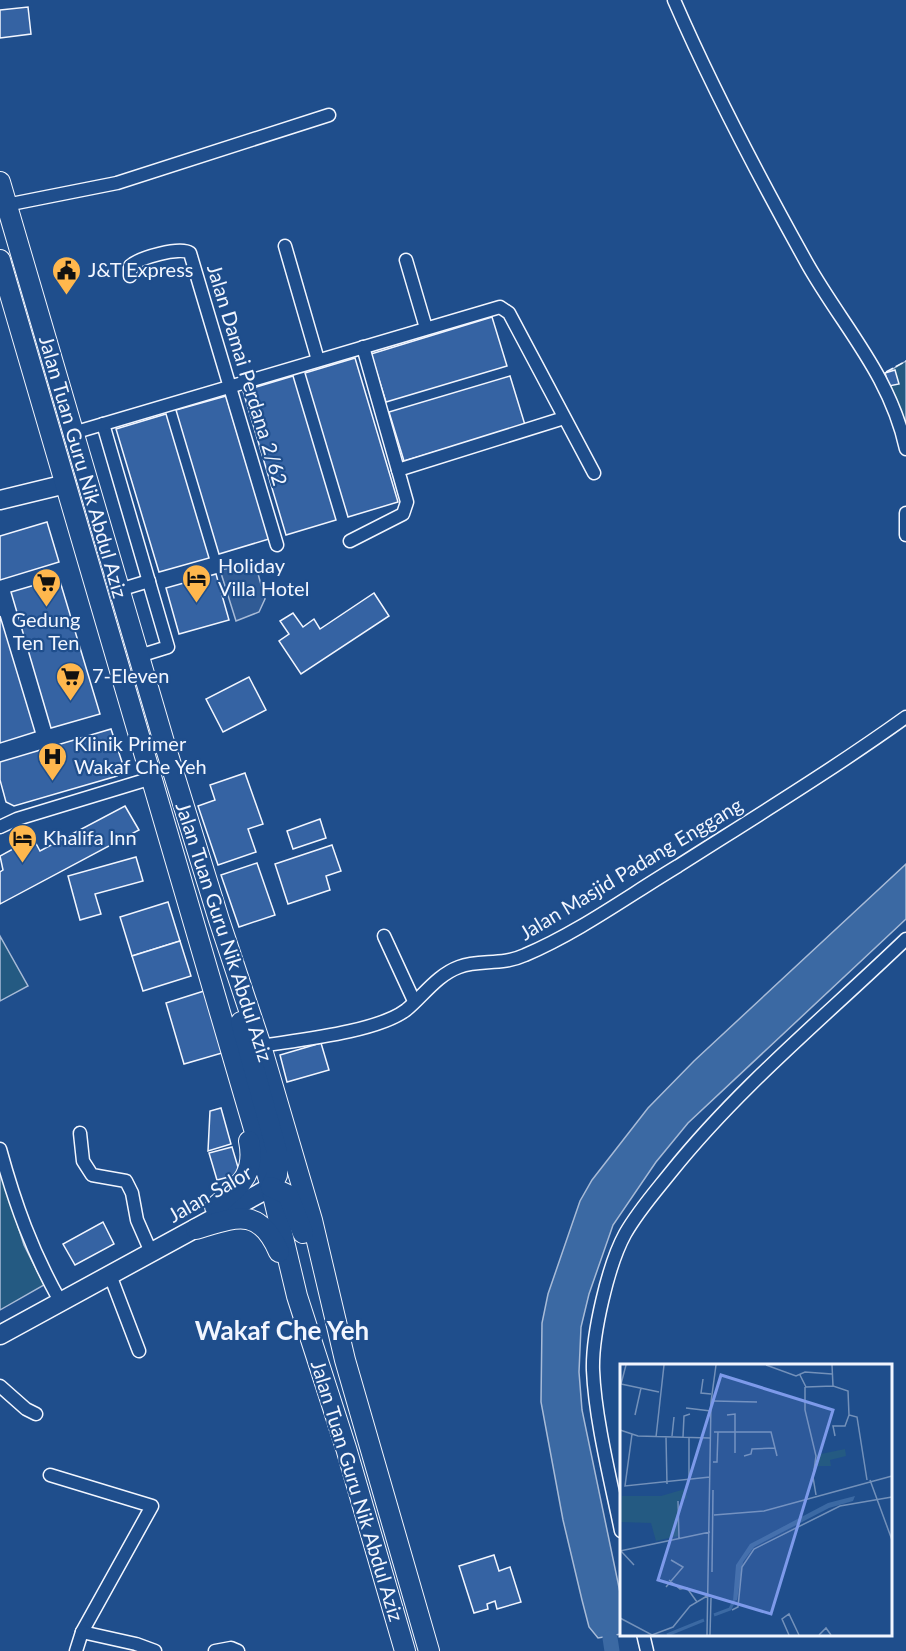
<svg xmlns="http://www.w3.org/2000/svg" width="906" height="1651" font-family="Lato,sans-serif">
	<style>
		.green { fill: #245a82; stroke: #a8bbd7; stroke-width: 1.5 }
		.parking { fill: #305b95; stroke: #a8bbd7; stroke-width: 1.5 }
		.water { fill: #3b69a3; stroke: #a8bbd7; stroke-width: 1.5 }
		.lines { fill: none; stroke-linecap: round; stroke-linejoin: round }
		.canal { stroke: #3b69a3; stroke-width: 15 }
		.building { fill: #3563a3; stroke: #f2f6ff; stroke-width: 1.5 }
		.street-casing { stroke: #f2f6ff; stroke-width: 15 }
		.secondary-casing { stroke: #f2f6ff; stroke-width: 21 }
		.primary-casing { stroke: #f2f6ff; stroke-width: 22 }
		.street { stroke: #1f4e8c; stroke-width: 12 }
		.secondary { stroke: #1f4e8c; stroke-width: 18 }
		.primary { stroke: #1f4e8c; stroke-width: 20 }
		.fence { stroke: #f2f6ff; stroke-width: 1.5; stroke-dasharray: 8 3; stroke-linecap: butt }
		.labels { text-anchor: middle; stroke-width: 4.5; stroke-linejoin: round; paint-order: stroke }
		.poi-label { font-size: 20px; fill: #f2f6ff; stroke: #1f4e8c; text-anchor: start }
		.street-label { font-size: 20px; fill: #f2f6ff; stroke: #1f4e8c }
		.district-label { font-size: 26px; font-weight: bold; fill: #f2f6ff; stroke: #1f4e8c }
		.inset-river { fill: none; stroke: #3b69a3; stroke-width: 3 }
		.inset-road { fill: none; stroke: #7391ba; stroke-width: 1.5 }
		.view { fill: #7d9aea; fill-opacity: 0.15; stroke: #7d9aea; stroke-width: 3 }
		.inset-edge { fill: none; stroke: #f2f6ff; stroke-width: 3 }
	</style>
	<rect width="100%" height="100%" fill="#1f4e8c"/>
	<g class="green">
		<path d="M906,361v72l-22,-59z"/>
		<path d="M0,936l28,50 -28,15z"/>
		<path d="M0,1170l24,75 20,40 -44,25z"/>
	</g>
	<path class="parking" d="M255,563l10,36 -6,13 -23,9 -16,-51z"/>
	<path class="water" d="M906,864v55l-218,204 -32,39 -43,63 -24,69 -8,33 -2,45 3,38 39,187v37l-23,4 -9,-11 -7,-27 -19,-80 -22,-118 1,-79 6,-29 32,-93 12,-21 56,-72 46,-47z"/>
	<g class="lines">
		<path class="canal" d="M610,1638l2,13"/>
	</g>
	<g class="building">
		<path d="M28,7l3,27 -31,4v-28z"/>
		<path d="M492,317l15,49 -121,36 -15,-48z"/>
		<path d="M355,358l43,144 -50,15 -43,-144z"/>
		<path d="M895,370l4,14 -10,2 -4,-13z"/>
		<path d="M293,376l43,144 -50,15 -43,-144z"/>
		<path d="M510,376l15,49 -121,36 -15,-49z"/>
		<path d="M226,396l43,143 -50,15 -43,-144z"/>
		<path d="M166,414l43,144 -50,14 -43,-143z"/>
		<path d="M47,522l12,40 -59,18v-44z"/>
		<path d="M216,574l13,46 -50,14 -13,-46z"/>
		<path d="M59,578l41,136 -49,14 -40,-136z"/>
		<path d="M374,593l15,23 -88,58 -22,-33 10,-7 -9,-13 13,-8 10,14 11,-8 6,10z"/>
		<path d="M0,616l35,116 -35,11z"/>
		<path d="M249,677l17,33 -43,22 -17,-33z"/>
		<path d="M111,729l13,39 -7,8 -103,30 -8,-4 -6,-22v-18z"/>
		<path d="M245,773l18,51 -15,5 8,23 -38,13 -20,-59 17,-6 -5,-15z"/>
		<path d="M125,806l14,24 -139,74v-32l3,-2 -3,-14 33,-18 7,13z"/>
		<path d="M320,819l6,19 -33,11 -6,-18z"/>
		<path d="M332,845l9,26 -15,5 4,14 -42,14 -13,-40z"/>
		<path d="M136,857l7,24 -48,13 6,20 -21,6 -12,-44z"/>
		<path d="M257,863l18,52 -36,12 -18,-52z"/>
		<path d="M168,902l12,39 -48,15 -12,-39z"/>
		<path d="M180,941l11,35 -48,15 -11,-35z"/>
		<path d="M204,991l18,62 -38,11 -18,-61z"/>
		<path d="M321,1043l8,27 -42,12 -7,-27z"/>
		<path d="M221,1108l10,36 -23,7 2,-40z"/>
		<path d="M232,1147l8,27 -23,6 -8,-27z"/>
		<path d="M103,1222l11,22 -39,21 -12,-21z"/>
		<path d="M494,1555l5,16 11,-4 11,35 -24,7 -2,-8 -8,3 1,5 -14,4 -15,-47z"/>
	</g>
	<g class="lines">
		<defs>
			<g id="street">
				<path d="M674,0c39,90 86,179 134,265 36,63 82,110 98,184"/>
				<path d="M6,205l111,-22 212,-68"/>
				<path d="M285,246l33,114"/>
				<path d="M406,260l20,68"/>
				<path d="M130,276v-10c9,-8 50,-20 60,-13l87,292"/>
				<path d="M363,347l35,123"/>
				<path d="M103,424l65,223 -29,9"/>
				<path d="M73,433l427,-126 9,6 85,160"/>
				<path d="M906,513v22"/>
				<path d="M350,541l53,-27 4,-12 -9,-32 166,-52"/>
				<path d="M119,590l30,-9"/>
				<path d="M0,827l17,-8 135,-41"/>
				<path d="M384,936l30,65"/>
				<path d="M261,1046c37,-6 116,-14 145,-36 17,-14 31,-35 53,-43 21,-8 42,-1 66,-12 54,-23 103,-59 153,-89 77,-49 154,-96 228,-149"/>
				<path d="M80,1133l3,28 9,14 34,6 6,12 5,27 14,32"/>
				<path d="M0,1149c15,55 32,102 60,152"/>
				<path d="M110,1275l29,76"/>
				<path d="M0,1386l26,23 10,5"/>
				<path d="M50,1475l102,31 -70,126 -6,19"/>
				<path d="M621,1531c-10,-49 -26,-112 -28,-161 -1,-35 15,-105 32,-136 13,-23 30,-42 46,-62 69,-86 156,-157 235,-233"/>
				<path d="M82,1632l54,12 19,7"/>
				<path d="M643,1634l4,17"/>
				<path d="M215,1651l16,-3 7,3"/>
			</g>
			<g id="secondary">
				<path d="M0,500l66,-16"/>
				<path d="M0,1335l271,-148"/>
			</g>
			<g id="primary">
				<path d="M0,182l164,560 55,178 42,126 51,174 33,140 84,291"/>
				<path d="M0,260l271,927 26,109 49,152 59,203"/>
				<path d="M241,1022l36,130v23l-6,12"/>
				<path d="M271,1187l17,8 15,38"/>
				<path d="M215,1207c24,-21 41,-32 34,-66"/>
				<path d="M196,1229c40,-12 63,-23 83,23"/>
			</g>
		</defs>
		<use href="#street" class="street-casing"/>
		<use href="#secondary" class="secondary-casing"/>
		<use href="#primary" class="primary-casing"/>
		<use href="#street" class="street"/>
		<use href="#secondary" class="secondary"/>
		<use href="#primary" class="primary"/>
		<path class="fence" d="M886,372l20,-11"/>
	</g>
	<defs>
		<symbol id="civic-pin" viewBox="-11 -11 22 30"><path d="M0 17L-7.5 6A9.5 9.5 0 1 1 7.5 6Z" fill="#ffb74d" stroke="#1f4e8c"/><path d="M-.6-6.5H3V-4.5H.6V-3L4-1V1h2V6H-6V1h2V-1L-.6-3ZM-1.2 2.5V6h2.4V2.5Z" fill="#111"/></symbol>
		<symbol id="hotel-pin" viewBox="-11 -11 22 30"><path d="M0 17L-7.5 6A9.5 9.5 0 1 1 7.5 6Z" fill="#ffb74d" stroke="#1f4e8c"/><path d="M-6-4.5h1.5V1H6V5H4.5V3h-9V5H-6ZM-4 0a1.8 1.8 0 1 1 3.6 0ZM.5 0V-2.5h3Q6-2.5 6 0Z" fill="#111"/></symbol>
		<symbol id="supermarket-pin" viewBox="-11 -11 22 30"><path d="M0 17L-7.5 6A9.5 9.5 0 1 1 7.5 6Z" fill="#ffb74d" stroke="#1f4e8c"/><path d="M-6-5.5h2.5l.6 2H6L4.5 2H-2.5L-4.4-4H-6ZM-1.5 3.2a1.3 1.3 0 1 0 .1 0ZM3 3.2a1.3 1.3 0 1 0 .1 0Z" fill="#111"/></symbol>
		<symbol id="hospital-pin" viewBox="-11 -11 22 30"><path d="M0 17L-7.5 6A9.5 9.5 0 1 1 7.5 6Z" fill="#ffb74d" stroke="#1f4e8c"/><path d="M-5-5h3v3.5h4V-5h3V5h-3V1.5h-4V5h-3Z" fill="#111"/></symbol>
	</defs>
	<g fill-rule="evenodd">
		<use href="#civic-pin" x="50" y="254" width="33" height="45"/>
		<use href="#hotel-pin" x="180" y="562" width="33" height="45"/>
		<use href="#supermarket-pin" x="30" y="566" width="33" height="45"/>
		<use href="#supermarket-pin" x="54" y="660" width="33" height="45"/>
		<use href="#hospital-pin" x="36" y="740" width="33" height="45"/>
		<use href="#hotel-pin" x="6" y="822" width="33" height="45"/>
	</g>
	<g class="labels">
		<g class="poi-label">
			<text x="88" y="277">J&amp;T Express</text>
			<text x="218" y="573">Holiday<tspan x="218" dy="23">Villa Hotel</tspan></text>
			<text x="46" y="627" text-anchor="middle">Gedung<tspan x="46" dy="23">Ten Ten</tspan></text>
			<text x="92" y="683">7-Eleven</text>
			<text x="74" y="751">Klinik Primer<tspan x="74" dy="23">Wakaf Che Yeh</tspan></text>
			<text x="43" y="845">Khalifa Inn</text>
		</g>
		<g class="street-label">
			<text transform="translate(247 375) rotate(73)" y="7">Jalan Damai Perdana 2/62</text>
			<text transform="translate(83 467) rotate(74)" y="7">Jalan Tuan Guru Nik Abdul Aziz</text>
			<text transform="translate(631 869) rotate(-31)" y="7">Jalan Masjid Padang Enggang</text>
			<text transform="translate(224 932) rotate(72)" y="7">Jalan Tuan Guru Nik Abdul Aziz</text>
			<text transform="translate(210 1194) rotate(-30)" y="7">Jalan Salor</text>
			<text transform="translate(357 1491) rotate(73)" y="7">Jalan Tuan Guru Nik Abdul Aziz</text>
		</g>
		<g class="district-label">
			<text x="282" y="1340">Wakaf Che Yeh</text>
		</g>
	</g>
	<g transform="translate(620 1364)">
		<rect width="272" height="272" fill="#1f4e8c"/>
		<path d="M225,85l1,7 -16,4 1,6h-14l-1,-11zM65,125l2,9 -9,3v35l-22,5 -5,-18 -31,-1 2,-26h39z" fill="#245a82"/>
		<path d="M235,132l-2,5 -24,7 -75,39 -11,15 -6,38 -4,1 3,-36 14,-21 78,-41z" fill="#3b69a3"/>
		<path class="inset-river" d="M94,251l16,-6 4,-8M47,271l37,-15"/>
		<path class="inset-road" d="M146,1l30,11 9,-4 27,2M212,1l1,21 15,5 1,24 8,2 10,63M180,11l6,12 27,-1M83,15l-2,14 10,1M1,20l38,8M1,20l5,-19M185,23v23l11,46 -3,21 3,18M94,37l43,1M66,44l25,3M15,51l6,-27M107,51l8,-1v39M0,66l18,6 72,2M94,68h57l6,24M12,70l-7,52 85,-9M52,72l2,-19M215,72l-2,-10h12l4,-11M36,73l8,-72M46,73l1,47M63,73l1,-21 6,-2M124,92l7,-2 1,-5 23,-1M93,98h4l1,-30M69,114v-41M250,116l22,60M58,137l1,37M94,151l50,-4 128,-35M0,187l90,-19M1,187l13,14M92,208l1,-82M49,216l11,9 7,-1 10,14M46,223l17,-20 -12,-7M112,246l6,-3 4,-40 12,-18 86,-43 52,-9M0,254l32,17 21,-8 17,-21 17,-10M87,271l4,-233 5,-37M90,271l1,-37M169,271l-7,-16 7,-5 10,21M199,271l7,-7 5,7"/>
		<path class="view" d="M101,11l112,35 -62,204 -113,-34z"/>
		<rect width="272" height="272" class="inset-edge"/>
	</g>
</svg>
